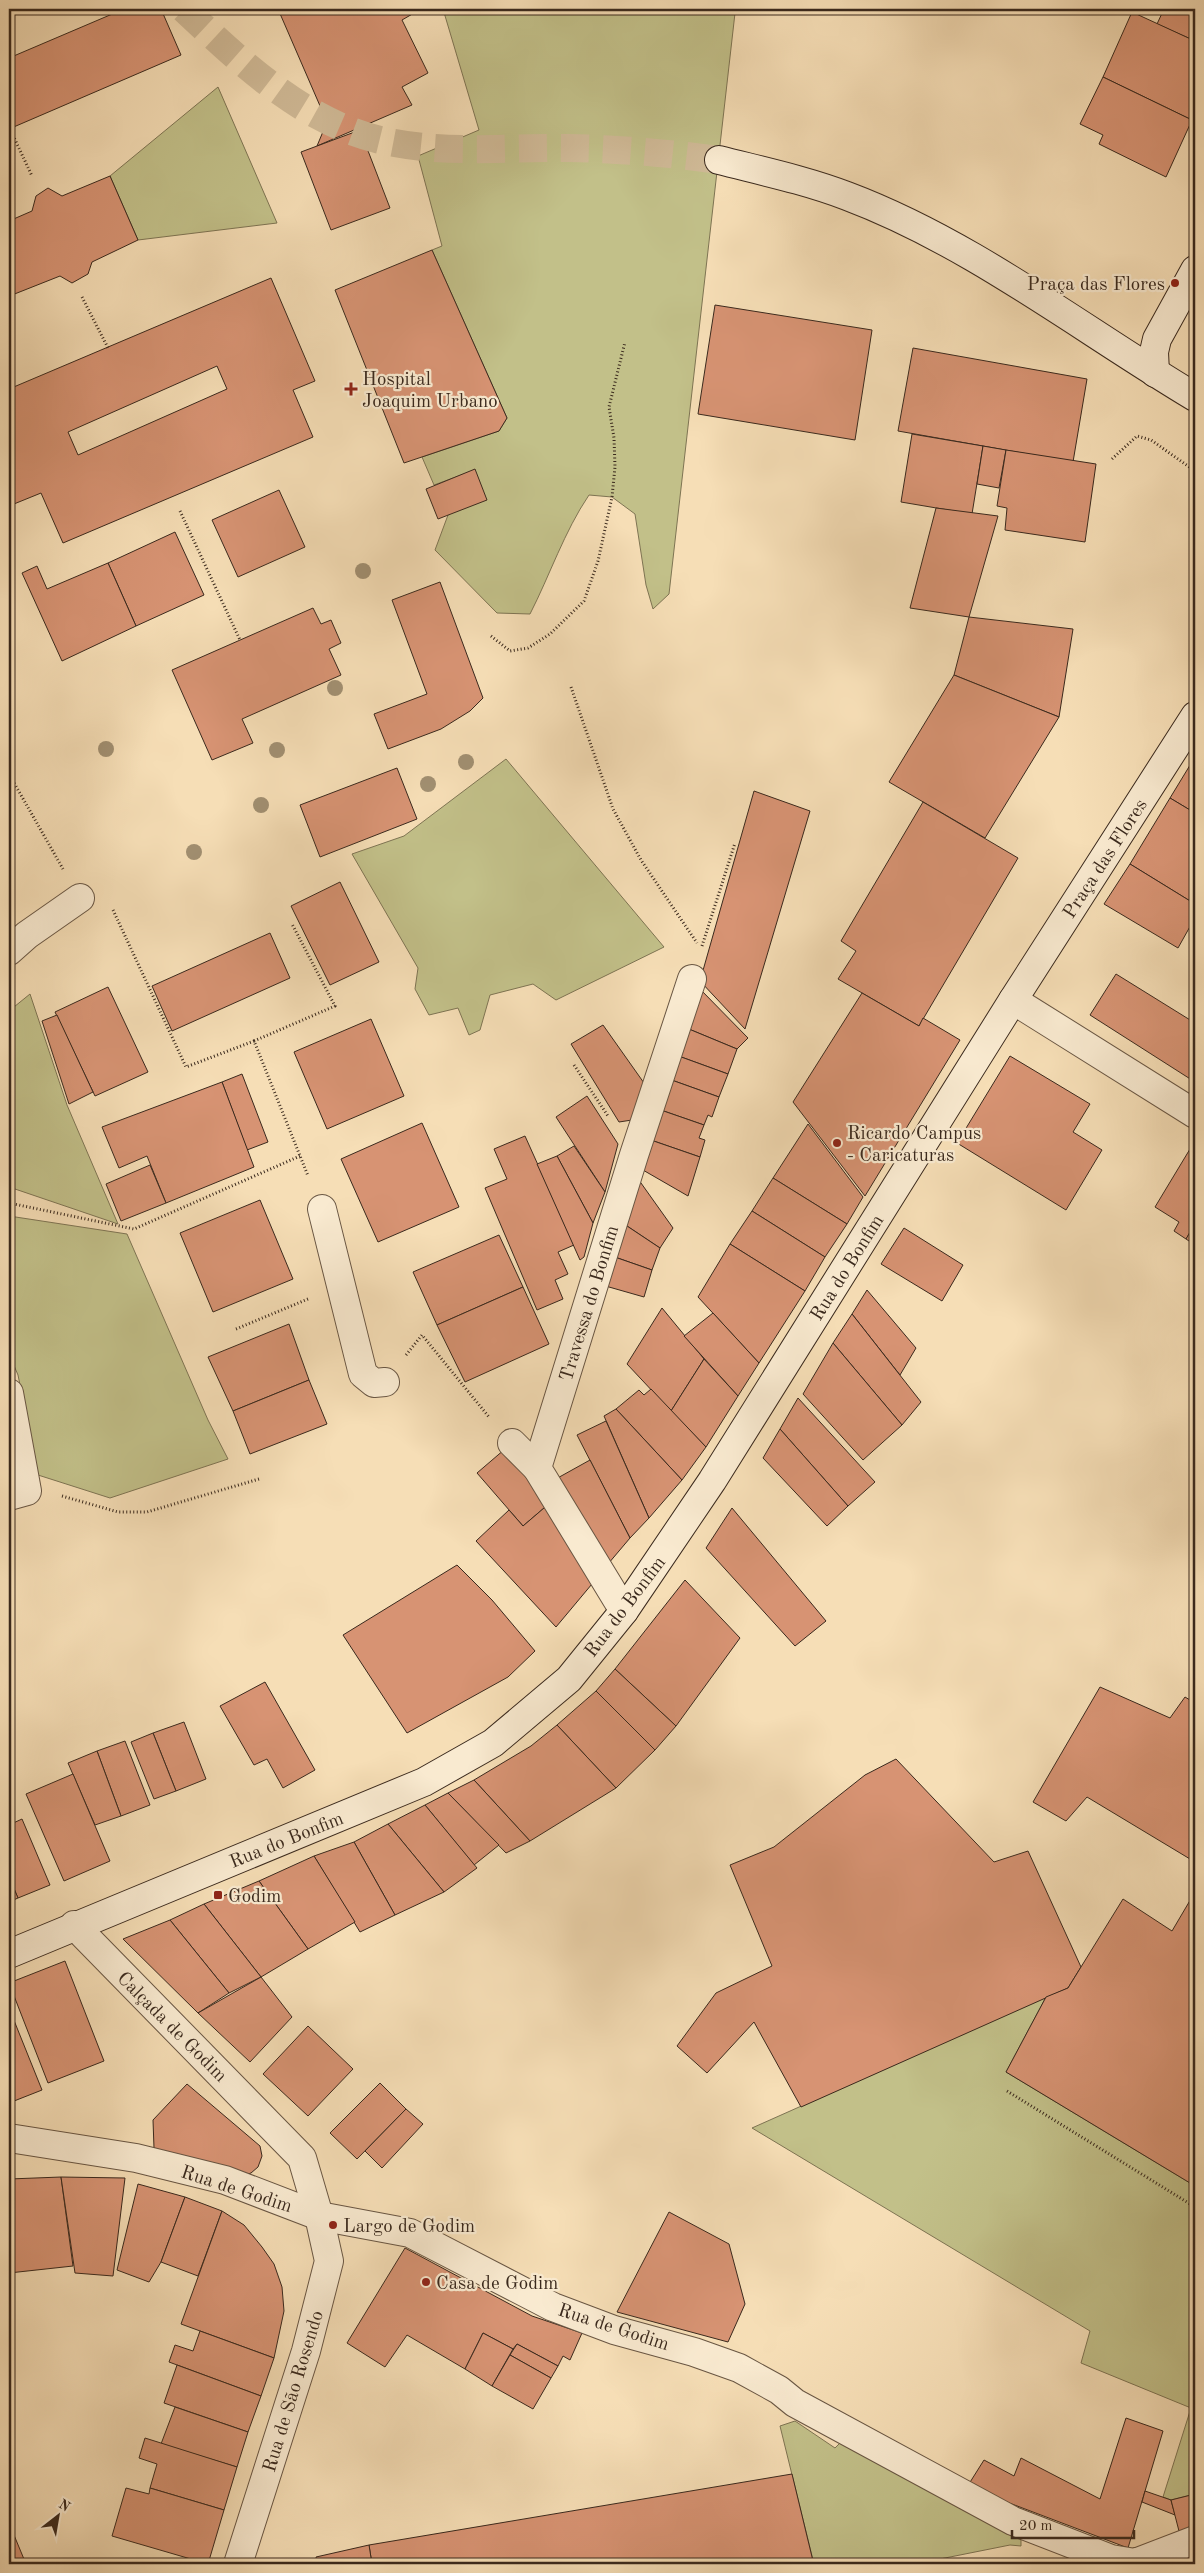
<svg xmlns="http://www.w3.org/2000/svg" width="1204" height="2573" font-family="'Old Standard TT',serif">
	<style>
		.green { fill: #c2c089; stroke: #7e7453 }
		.building { fill: #d79373; stroke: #3a291d; fill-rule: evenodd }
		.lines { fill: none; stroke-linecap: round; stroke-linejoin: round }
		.secondary-tunnel { stroke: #d0ba97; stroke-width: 28; stroke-dasharray: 28 14; stroke-linecap: butt }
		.street-casing { stroke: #695643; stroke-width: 30 }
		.secondary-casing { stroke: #3a291d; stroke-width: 30 }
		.path { stroke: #3a291d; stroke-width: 3; stroke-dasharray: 1 2.5; stroke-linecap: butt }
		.street { stroke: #f9ead0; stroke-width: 28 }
		.secondary { stroke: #f9ead0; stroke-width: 28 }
		.tree { fill: #a18f71 }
		.poi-dot { fill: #8f2418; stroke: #f9ead0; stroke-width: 2 }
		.labels { text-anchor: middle; stroke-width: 4.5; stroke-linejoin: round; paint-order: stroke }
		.poi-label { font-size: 19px; fill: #3a291d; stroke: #f9ead0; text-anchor: start }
		.street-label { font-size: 19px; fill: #3a291d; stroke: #f9ead0 }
	</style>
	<rect width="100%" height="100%" fill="#f6deb6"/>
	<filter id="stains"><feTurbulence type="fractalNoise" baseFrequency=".004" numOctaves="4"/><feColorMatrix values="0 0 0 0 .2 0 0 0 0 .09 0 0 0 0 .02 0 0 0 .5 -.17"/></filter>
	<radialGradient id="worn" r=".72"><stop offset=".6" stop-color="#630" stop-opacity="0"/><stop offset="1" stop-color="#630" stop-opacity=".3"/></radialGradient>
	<g class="green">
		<path d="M443,9h278l14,4 -66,581 -16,15 -7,-24 -11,-71 -23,-17 -23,-2c-25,37 -39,80 -59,119l-33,-1 -62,-63 13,-35 27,-45 -41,15 -12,-28 77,-26 8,-13 -75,-168 10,-4 -24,-90 61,-26z"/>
		<path d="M218,87l59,136 -139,17 -28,-64z"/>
		<path d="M506,759l158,188 -108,53 -23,-16 -43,11 -10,35 -11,5 -11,-27 -29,7 -14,-26 3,-21 -66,-114 52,-18z"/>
		<path d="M30,994l37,111 51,119 -103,-35 -6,-4v-174z"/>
		<path d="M9,1216l118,18 81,186 20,39 -118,39 -72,-23 -20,-100 -9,-21z"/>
		<path d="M1046,1997l-40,75 189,114v308l-24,6 -8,-3 28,-89 -110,-45 9,-32 -338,-203z"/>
		<path d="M795,2421l40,27 6,-6 180,91v13l-11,-1 -95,19h-101l-34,-138z"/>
	</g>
	<g class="building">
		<path d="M124,9h37l20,46 -172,74v-71z"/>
		<path d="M278,9h143l-19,11 26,53 -26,14 10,18 -95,41 10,-24z"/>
		<path d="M1164,9h31v32l-38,-17z"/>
		<path d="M1132,12l63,29v72l-3,7 -89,-43z"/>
		<path d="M1103,77l89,43 -26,57 -67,-33 4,-9 -23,-11z"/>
		<path d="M360,130l30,78 -59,22 -30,-78z"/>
		<path d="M110,176l28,64 -46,22 -4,12 -16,9 -12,-7 -48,19 -3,-9v-65l23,-10 4,-15 12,-8 14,8z"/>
		<path d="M432,250l75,168 -8,13 -95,32 -69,-173z"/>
		<path d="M271,278l44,103 -22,9 20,47 -250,106 -22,-50 -32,13v-117zM217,366l10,23 -149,66 -10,-23z"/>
		<path d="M715,305l157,25 -17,110 -157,-26z"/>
		<path d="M913,348l174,31 -14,83 -175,-31z"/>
		<path d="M912,434l71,12 -11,68 -71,-12z"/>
		<path d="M983,446l23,4 -7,38 -22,-4z"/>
		<path d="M1006,450l90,14 -11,78 -80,-12 2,-22 -10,-2z"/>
		<path d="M475,469l12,31 -49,19 -12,-30z"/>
		<path d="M279,490l26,57 -67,30 -26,-57z"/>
		<path d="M936,508l62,8 -29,101 -59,-9z"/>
		<path d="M175,532l29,63 -68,31 -28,-63z"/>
		<path d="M108,563l28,63 -74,35 -40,-88 15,-7 10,23z"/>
		<path d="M440,582l43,116 -13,13 -29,18 -53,20 -14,-35 53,-20 -35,-94z"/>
		<path d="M313,608l8,16 10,-4 10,23 -12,6 12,26 -99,44 11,24 -41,17 -40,-90z"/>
		<path d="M969,617l104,12 -14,88 -105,-42z"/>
		<path d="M954,675l105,42 -74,121 -96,-56z"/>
		<path d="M1195,757v56l-25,-15z"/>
		<path d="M397,768l20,51 -97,38 -20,-52z"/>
		<path d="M754,791l56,20 -65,218 -45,-48z"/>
		<path d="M1170,798l25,15v91l-65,-40z"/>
		<path d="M923,802l95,56 -99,168 -81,-47 18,-28 -15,-10z"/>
		<path d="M1130,864l65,40v21l-3,-2 -14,25 -74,-44z"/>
		<path d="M340,882l39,80 -49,23 -39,-79z"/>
		<path d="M270,933l20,45 -118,53 -20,-45z"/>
		<path d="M1116,974l79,49v59l-105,-67z"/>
		<path d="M108,987l40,85 -53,24 -40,-84z"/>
		<path d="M699,988l49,50 -11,11 -53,-22z"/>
		<path d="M862,993l57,33 4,-8 37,22 -95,156 -72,-94z"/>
		<path d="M57,1015l36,77 -24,12 -27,-83z"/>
		<path d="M371,1019l33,77 -77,33 -33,-77z"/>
		<path d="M603,1025l41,58 -12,37 -13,2 -48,-78z"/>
		<path d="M684,1027l53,22 -9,25 -55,-20z"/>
		<path d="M673,1054l55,20 -9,23 -53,-19z"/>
		<path d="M1010,1056l80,48 -17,28 29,18 -36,60 -109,-67z"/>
		<path d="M242,1074l26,68 -21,8 -25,-68z"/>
		<path d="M666,1078l53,19 -7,20 -4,-2 -4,10 -49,-17z"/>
		<path d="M222,1082l32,85 -88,36 -19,-47 -28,12 -17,-41z"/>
		<path d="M587,1096l31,48 -13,48 -49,-75z"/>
		<path d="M655,1108l49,17 -5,13 6,2 -5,17 -55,-19z"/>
		<path d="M422,1123l37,84 -81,35 -37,-83z"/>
		<path d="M808,1124l55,73 -16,27 -74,-46z"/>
		<path d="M525,1136l49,109 -16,7 10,22 -13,6 8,19 -26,11 -52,-122 22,-9 -13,-30z"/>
		<path d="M645,1138l55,19 -12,39 -52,-30z"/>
		<path d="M574,1146l31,46 -12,31 -36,-67z"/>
		<path d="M1190,1149l5,4v71l-9,15 -12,-8 5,-9 -24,-15z"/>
		<path d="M557,1156l36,67 -9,34 -4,3 -43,-96z"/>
		<path d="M150,1165l16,38 -45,18 -15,-37z"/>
		<path d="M636,1176l37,52 -13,20 -39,-26z"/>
		<path d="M773,1178l74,46 -22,33 -73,-46z"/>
		<path d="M260,1200l33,79 -80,33 -33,-79z"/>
		<path d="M752,1211l73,46 -20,34 -75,-47z"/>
		<path d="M621,1222l39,26 -8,22 -43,-15z"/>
		<path d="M1195,1224v21l-9,-6z"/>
		<path d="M904,1228l59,37 -21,36 -61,-37z"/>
		<path d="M499,1235l24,52 -86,38 -24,-53z"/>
		<path d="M730,1244l75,47 -46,72 -61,-66z"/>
		<path d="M609,1255l43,15 -8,27 -42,-12z"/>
		<path d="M523,1287l26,57 -84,38 -28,-57z"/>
		<path d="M867,1290l49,58 -16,27 -48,-61z"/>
		<path d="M662,1308l42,51 -33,52 -44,-47z"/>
		<path d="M713,1313l46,50 -21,33 -54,-60z"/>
		<path d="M852,1314l69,88 -19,23 -69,-82z"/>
		<path d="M289,1324l20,56 -76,31 -25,-54z"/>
		<path d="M833,1343l69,82 -39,35 -60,-66z"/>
		<path d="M704,1359l34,37 -32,51 -35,-36z"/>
		<path d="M309,1380l18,44 -77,30 -17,-43z"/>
		<path d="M651,1389l55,58 -24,33 -66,-71 23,-19 5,5z"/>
		<path d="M798,1398l77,84 -27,24 -68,-77z"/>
		<path d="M616,1409l66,71 -33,38 -45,-102z"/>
		<path d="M606,1421l43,97 -19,20 -53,-103z"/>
		<path d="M780,1429l68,77 -21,20 -64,-68z"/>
		<path d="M505,1449l46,53 -28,24 -46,-53z"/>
		<path d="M590,1460l40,78 -22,26 -54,-84z"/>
		<path d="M551,1502l46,76 -41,49 -80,-86 33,-31 14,16z"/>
		<path d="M732,1508l94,113 -31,25 -89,-98z"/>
		<path d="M457,1565l35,35 43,51 -27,26 -101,56 -64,-98z"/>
		<path d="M685,1580l55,58 -64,88 -61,-57z"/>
		<path d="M615,1669l61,57 -21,24 -59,-59z"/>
		<path d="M265,1682l50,88 -32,18 -16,-29 -13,6 -34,-59z"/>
		<path d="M1100,1687l70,31 15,-21 10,6v159l-108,-65 -21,24 -33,-19z"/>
		<path d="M596,1691l59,59 -39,38 -59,-63z"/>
		<path d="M184,1722l22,57 -30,12 -23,-58z"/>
		<path d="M557,1725l59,63 -86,53 -56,-61 57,-34z"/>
		<path d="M153,1733l23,58 -22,8 -23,-57z"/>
		<path d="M125,1741l25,64 -29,11 -24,-65z"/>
		<path d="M97,1751l24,65 -26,9 -27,-62z"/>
		<path d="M896,1759l98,103 34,-11 53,116 -13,21 -267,119 -47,-85 -47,51 -30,-27 39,-53 56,-27 -42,-101 44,-18 91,-72z"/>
		<path d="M73,1774l37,87 -46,20 -38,-87z"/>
		<path d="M474,1780l56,61 -24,12 -58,-60z"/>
		<path d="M448,1793l51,52 -25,20 -49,-60z"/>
		<path d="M425,1805l52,63 -33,24 -56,-68z"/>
		<path d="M22,1819l28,66 -32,13 -9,-21v-52z"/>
		<path d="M388,1824l56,68 -49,23 -41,-73z"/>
		<path d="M354,1842l41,73 -35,17 -46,-76z"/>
		<path d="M314,1856l41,66 -47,27 -49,-68z"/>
		<path d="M9,1877l9,21 -9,4z"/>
		<path d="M259,1881l49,68 -47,28 -57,-73z"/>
		<path d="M1195,1892v294l-189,-114 40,-75 22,-9 55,-89 49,32z"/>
		<path d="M204,1904l57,73 -32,16 -59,-73z"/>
		<path d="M170,1920l59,73 -31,20 -75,-74z"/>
		<path d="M65,1961l39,100 -56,22 -39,-100z"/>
		<path d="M261,1977l31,40 -42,45 -52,-49z"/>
		<path d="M9,2008l33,82 -33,13z"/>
		<path d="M308,2026l45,43 -45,47 -45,-42z"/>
		<path d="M380,2083l26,26 -49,50 -27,-26z"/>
		<path d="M187,2084l73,62 2,10 -4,11 -7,6 -6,2 -91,-27 -1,-28z"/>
		<path d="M406,2109l17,15 -41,44 -17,-17z"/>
		<path d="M61,2177l12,89 -64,7v-94z"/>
		<path d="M61,2177l64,1 -12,98 -38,-3z"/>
		<path d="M138,2184l47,13 -24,65 -12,20 -32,-12z"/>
		<path d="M185,2197l37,14 -24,65 -37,-14z"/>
		<path d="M222,2211l22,14 18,22 12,17 8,23 2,24 -10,47 -93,-34z"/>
		<path d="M669,2212l60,32 16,60 -17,38 -111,-30z"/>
		<path d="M405,2248l127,68 50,17 -12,27 -7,-4 -5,10 -41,-22 -4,5 -30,-16 -18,36 -58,-34 -22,32 -38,-24z"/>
		<path d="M200,2331l74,27 -13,38 -92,-34 6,-17 18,6z"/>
		<path d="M483,2333l30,16 -21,37 -27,-17z"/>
		<path d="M517,2344l41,22 -7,12 -41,-23z"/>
		<path d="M510,2355l41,23 -18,31 -41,-23z"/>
		<path d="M177,2365l84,31 -13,36 -84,-29z"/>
		<path d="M175,2407l73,25 -11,35 -76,-23z"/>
		<path d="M1126,2418l37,13 -35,117 -161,-61 17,-27 30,16 7,-18 79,41z"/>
		<path d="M145,2438l92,29 -13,43 -74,-22 7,-24 -18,-6z"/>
		<path d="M792,2474l21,87 -18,3h-423l-3,-19z"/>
		<path d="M126,2488l23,6 1,-6 74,22 -16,54 -96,-28z"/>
		<path d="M1145,2491l26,9 4,15 -33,-13z"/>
		<path d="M1195,2494v37l-15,4 -9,-35z"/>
		<path d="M9,2523l17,41h-17z"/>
		<path d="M369,2545l3,19h-55l-1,-7z"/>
	</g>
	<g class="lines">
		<path class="secondary-tunnel" d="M184,9c47,44 99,94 160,119 70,30 149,19 224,20 51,1 100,5 151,12"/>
		<defs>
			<g id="street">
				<path d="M9,951l18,-16 53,-37"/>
				<path d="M1013,1000l182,114"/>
				<path d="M322,1209l41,165 11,9 11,-1"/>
				<path d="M9,1393l18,98 -18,5"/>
				<path d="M512,1443l25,25"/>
				<path d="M624,1611l-87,-143 97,-313 58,-176"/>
				<path d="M74,1925l228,233 17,58 10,45 -23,90 -68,213"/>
				<path d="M9,2138l127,20 89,22 94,36 91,17 143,74 61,23 80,22 45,16 40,22 16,13 218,118 98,38 24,4 60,-23"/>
			</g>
			<g id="secondary">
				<path d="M719,160c43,11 86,20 128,36 125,47 234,133 348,201"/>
				<path d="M1155,373l-1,-21 3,-13 38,-69"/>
				<path d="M9,1954l415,-172 69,-39 76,-64 55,-68 88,-130 301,-481 182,-284"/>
			</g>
		</defs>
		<use href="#street" class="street-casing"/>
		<use href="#secondary" class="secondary-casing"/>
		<g class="path">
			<path d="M10,129l22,47"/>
			<path d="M82,297l26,51"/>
			<path d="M1112,459l25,-23 14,4 44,31"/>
			<path d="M180,511l60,129"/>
			<path d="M491,636l19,15 18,-3 22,-14 34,-33 14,-40 14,-64 3,-30 -1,-29 -5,-31 16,-65"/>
			<path d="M571,687l42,122 28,51 56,83"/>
			<path d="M9,774l54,95"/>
			<path d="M113,910l73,157 68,-26 54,135"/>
			<path d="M702,946l33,-103"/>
			<path d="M254,1041l81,-35 -43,-82"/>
			<path d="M574,1065l34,51"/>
			<path d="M9,1203l125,26 166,-73"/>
			<path d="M236,1329l72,-30"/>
			<path d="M406,1355l16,-20 67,82"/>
			<path d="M62,1496l56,16h29l112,-33"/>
			<path d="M1007,2091l188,116"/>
		</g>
		<use href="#street" class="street"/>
		<use href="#secondary" class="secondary"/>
	</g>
	<g class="tree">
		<circle cx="363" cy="571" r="8"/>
		<circle cx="335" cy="688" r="8"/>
		<circle cx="106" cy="749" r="8"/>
		<circle cx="277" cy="750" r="8"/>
		<circle cx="466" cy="762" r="8"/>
		<circle cx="428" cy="784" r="8"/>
		<circle cx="261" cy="805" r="8"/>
		<circle cx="194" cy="852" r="8"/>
	</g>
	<g class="poi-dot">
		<circle cx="1175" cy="283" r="5"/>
		<path d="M348.5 381.5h5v5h5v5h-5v5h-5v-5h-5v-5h5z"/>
		<circle cx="837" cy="1143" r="5"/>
		<rect x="213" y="1890" width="10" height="10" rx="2.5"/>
		<circle cx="333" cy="2225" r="5"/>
		<circle cx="426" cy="2282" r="5"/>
	</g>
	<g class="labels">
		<g class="poi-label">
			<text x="1165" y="290" text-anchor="end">Praça das Flores</text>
			<text x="362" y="385">Hospital<tspan x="362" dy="22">Joaquim Urbano</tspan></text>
			<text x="847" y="1139">Ricardo Campus<tspan x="847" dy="22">- Caricaturas</tspan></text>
			<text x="228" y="1902">Godim</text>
			<text x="343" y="2232">Largo de Godim</text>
			<text x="436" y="2289">Casa de Godim</text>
		</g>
		<g class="street-label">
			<text transform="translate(1104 858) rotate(-57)" y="7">Praça das Flores</text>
			<text transform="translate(846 1267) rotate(-58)" y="7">Rua do Bonfim</text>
			<text transform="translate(588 1303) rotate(-73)" y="7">Travessa do Bonfim</text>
			<text transform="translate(624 1606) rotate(-53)" y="7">Rua do Bonfim</text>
			<text transform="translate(286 1839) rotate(-22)" y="7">Rua do Bonfim</text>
			<text transform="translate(173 2026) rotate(45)" y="7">Calçada de Godim</text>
			<text transform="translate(237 2188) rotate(18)" y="7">Rua de Godim</text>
			<text transform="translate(614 2326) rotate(18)" y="7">Rua de Godim</text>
			<text transform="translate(292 2391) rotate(-73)" y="7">Rua de São Rosendo</text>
		</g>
	</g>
	<rect width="1204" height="2573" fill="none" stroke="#f6deb6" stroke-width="30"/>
	<rect x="10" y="10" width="1184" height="2553" fill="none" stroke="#3a291d" stroke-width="2.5"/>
	<rect x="15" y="15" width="1174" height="2543" fill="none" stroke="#3a291d"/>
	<g transform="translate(58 2516) rotate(31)" stroke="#f9ead0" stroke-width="4" paint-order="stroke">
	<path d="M0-4L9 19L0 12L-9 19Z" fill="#3a291d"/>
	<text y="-8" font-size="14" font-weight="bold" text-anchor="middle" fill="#3a291d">N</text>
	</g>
	<path d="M1012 2530v8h122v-8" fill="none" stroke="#3a291d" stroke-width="2.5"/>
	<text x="1019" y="2530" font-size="15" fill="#3a291d" stroke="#f9ead0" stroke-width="4" paint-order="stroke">20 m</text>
	<rect width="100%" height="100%" filter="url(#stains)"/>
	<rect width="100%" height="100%" fill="url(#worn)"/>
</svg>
